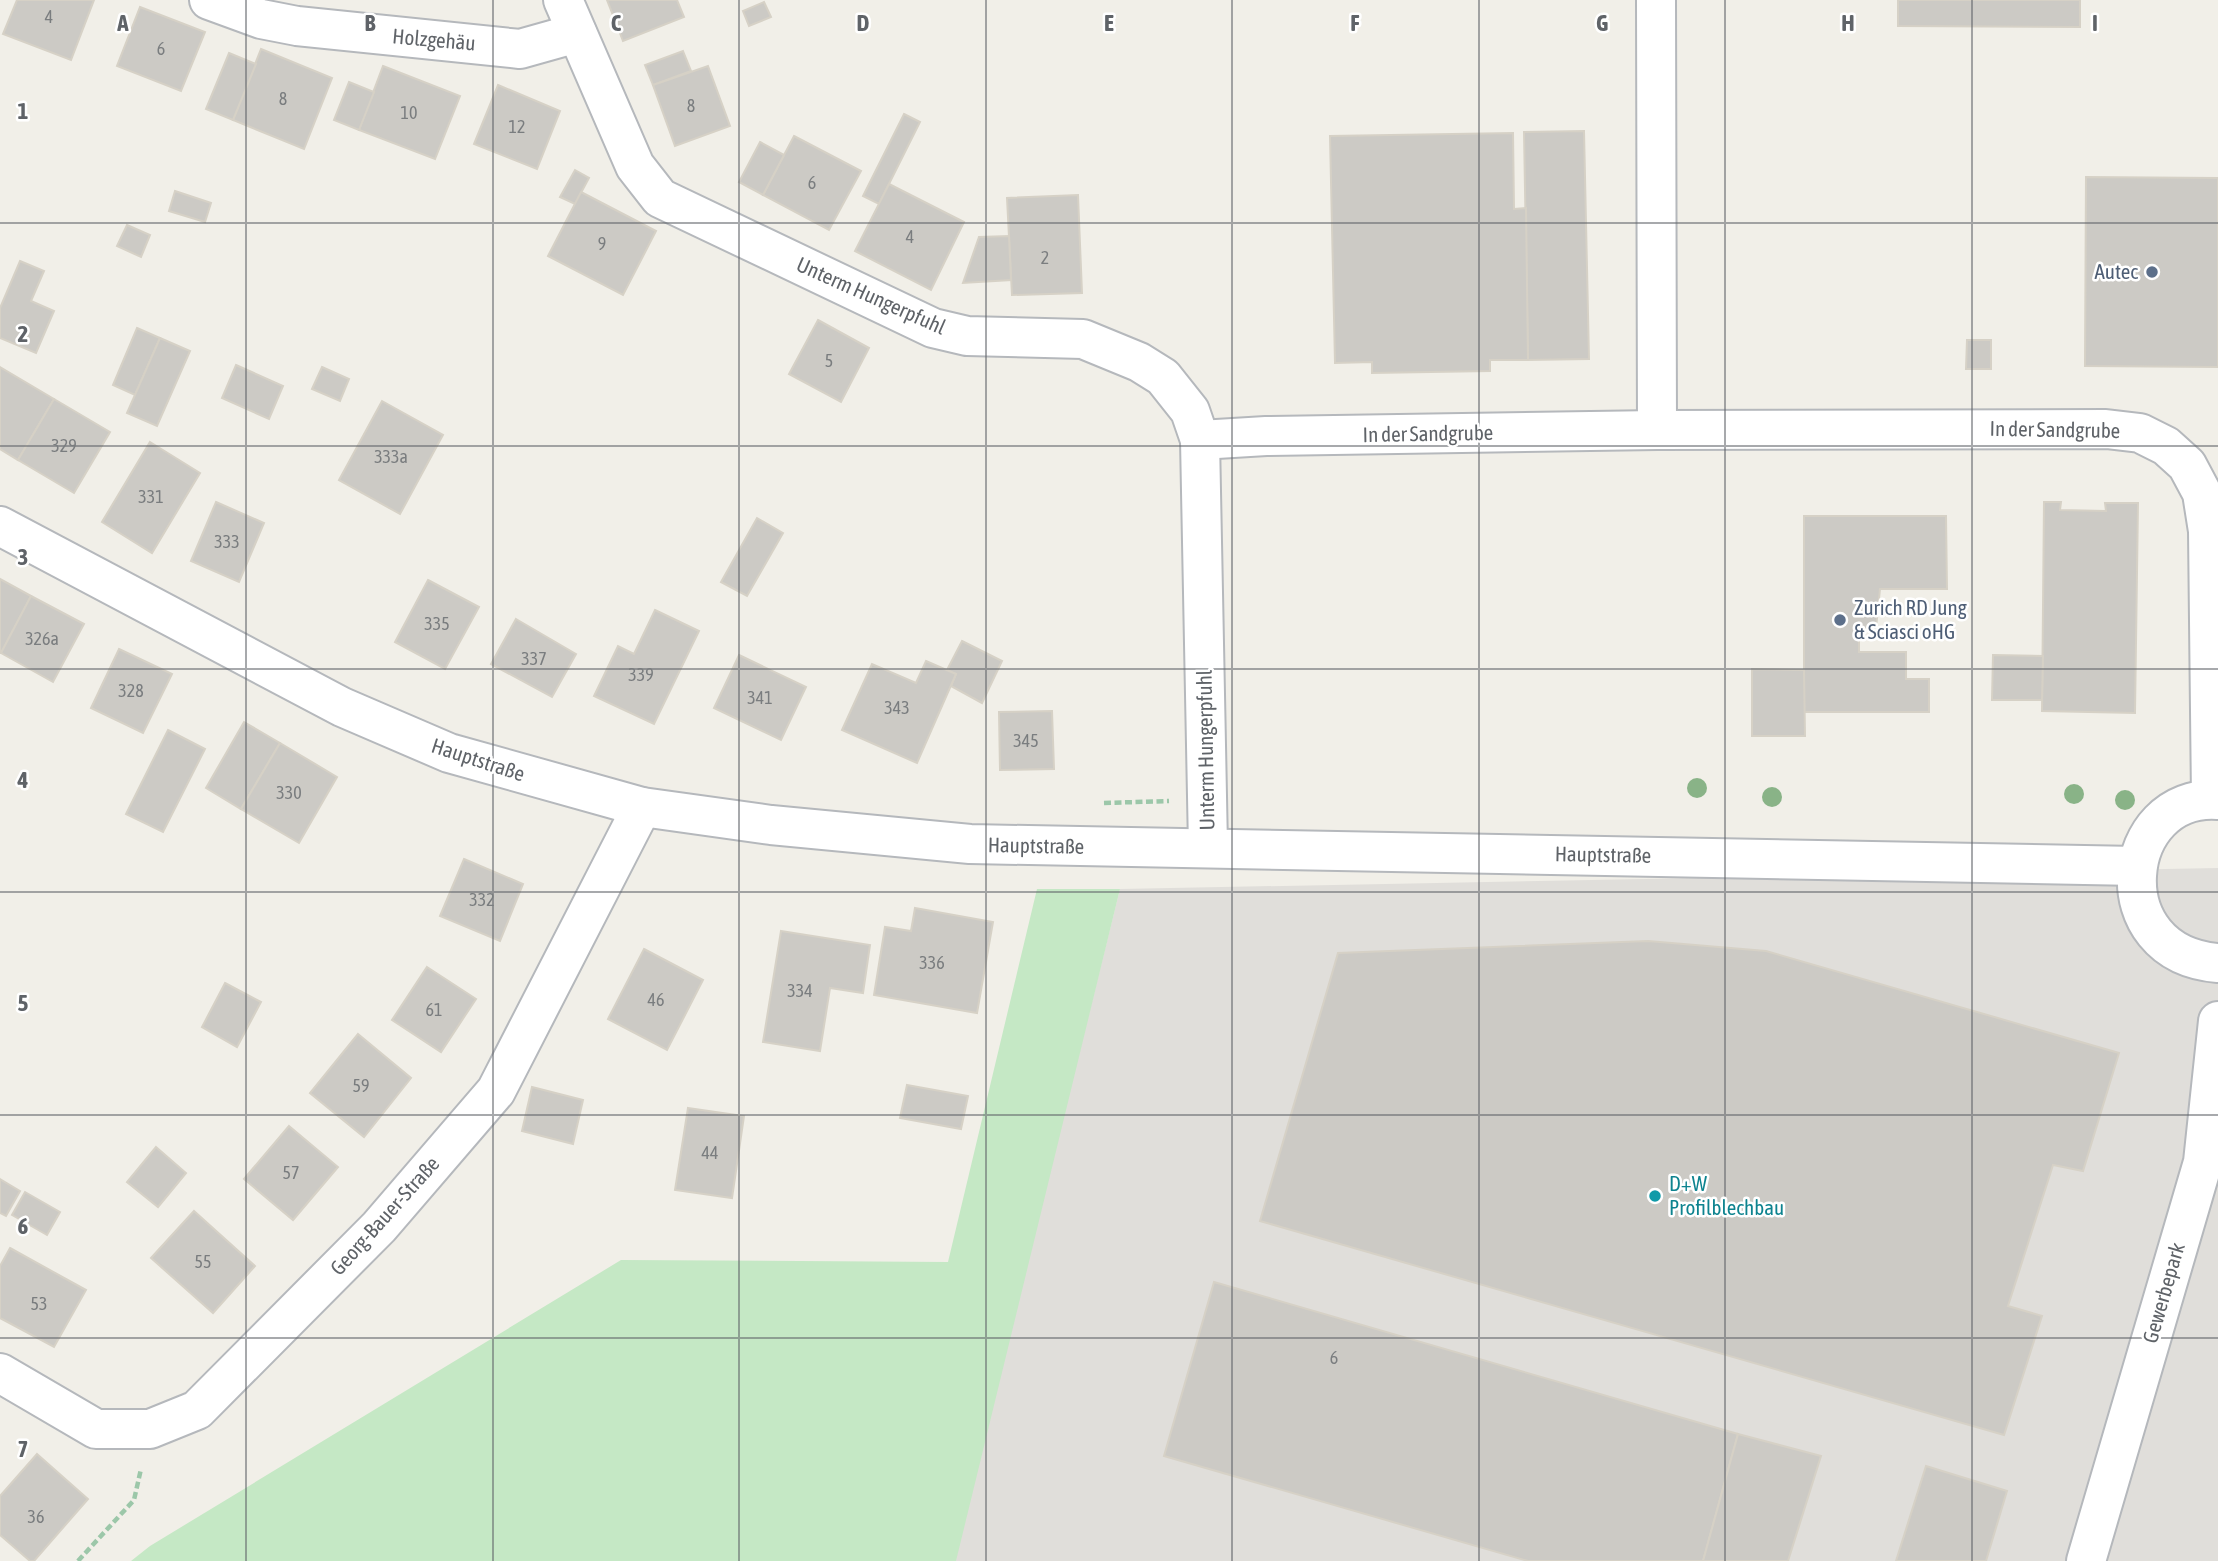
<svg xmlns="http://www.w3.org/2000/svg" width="2218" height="1561" font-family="'Asap Condensed',sans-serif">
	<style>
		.industrial { fill: #e0deda }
		.green { fill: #c5e8c5 }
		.building { fill: #cccac5; stroke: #d6d1c6; stroke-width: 2 }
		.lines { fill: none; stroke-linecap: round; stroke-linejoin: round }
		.minor-casing { stroke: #b5b8bc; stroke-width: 42 }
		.tertiary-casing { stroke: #b5b8bc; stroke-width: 42 }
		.path { stroke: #9cc7a9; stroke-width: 4.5; stroke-dasharray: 7 3.5; stroke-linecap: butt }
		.minor { stroke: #fff; stroke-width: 38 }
		.tertiary { stroke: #fff; stroke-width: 38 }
		.tree { fill: #89b387 }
		.grid { fill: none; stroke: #5f6368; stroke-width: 2; stroke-opacity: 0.55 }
		.service-dot { fill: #5c6f8a; stroke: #fff; stroke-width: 2.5 }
		.culture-dot { fill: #0f9aa8; stroke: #fff; stroke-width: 2.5 }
		.labels { text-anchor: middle; stroke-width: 5; stroke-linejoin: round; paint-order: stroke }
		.number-label { font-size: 18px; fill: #7a7d7f }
		.street-label { font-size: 21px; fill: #5f6368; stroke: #fff }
		.service-label { font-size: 21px; fill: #4e5e75; stroke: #fff; text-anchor: end }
		.culture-label { font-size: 21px; fill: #0d838f; stroke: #fff; text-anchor: start }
		.grid-label { font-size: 23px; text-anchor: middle; font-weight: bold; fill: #5f6368; stroke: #fff; stroke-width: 5; stroke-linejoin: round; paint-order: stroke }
	</style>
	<rect width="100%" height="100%" fill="#f1efe8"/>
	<path class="industrial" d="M2218,868v693h-1265l167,-672z"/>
	<path class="green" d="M1037,889h83l-164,672h-825l19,-15 471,-286 327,2z"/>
	<g class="building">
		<path d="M17,0h77l-23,60 -68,-26z"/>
		<path d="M607,0h70l7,17 -61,24z"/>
		<path d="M1898,0h182v27l-182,-1z"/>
		<path d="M764,2l7,15 -22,9 -6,-15z"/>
		<path d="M140,7l65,25 -24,59 -64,-25z"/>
		<path d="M261,49l71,29 -28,71 -71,-29z"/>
		<path d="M683,51l8,20 -38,14 -8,-20z"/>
		<path d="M229,53l27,11 -23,56 -27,-11z"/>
		<path d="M383,66l77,30 -25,63 -76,-29z"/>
		<path d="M708,66l22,60 -55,20 -22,-61z"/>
		<path d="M349,82l25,10 -15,38 -25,-10z"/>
		<path d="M498,85l62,26 -23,58 -63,-25z"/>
		<path d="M904,114l16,8 -41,82 -16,-8z"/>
		<path d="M1584,131l5,228 -61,1 -4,-228z"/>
		<path d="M1513,133l1,76 12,-1 2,152h-38v11l-118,2v-11l-37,1 -5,-227z"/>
		<path d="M794,136l67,35 -32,59 -66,-35z"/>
		<path d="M760,142l24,13 -21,40 -24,-13z"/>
		<path d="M575,170l14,8 -14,26 -15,-7z"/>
		<path d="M2086,177l132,1v189l-133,-1z"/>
		<path d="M889,184l75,38 -33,68 -76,-39z"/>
		<path d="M175,191l36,12 -6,19 -36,-11z"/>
		<path d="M581,192l75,39 -33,64 -75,-39z"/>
		<path d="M1078,195l4,98 -70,2 -5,-97z"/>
		<path d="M127,225l23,10 -9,22 -24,-11z"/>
		<path d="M1009,236l2,44 -48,3 16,-46z"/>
		<path d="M20,261l24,10 -13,30 23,10 -18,42 -36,-15v-30z"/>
		<path d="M818,320l51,28 -28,54 -52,-28z"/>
		<path d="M137,328l23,10 -25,57 -22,-10z"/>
		<path d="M160,338l30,13 -33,75 -30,-13z"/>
		<path d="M1967,340h24v29h-25z"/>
		<path d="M236,365l47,21 -14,33 -47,-21z"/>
		<path d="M0,367l54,32 -36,61 -18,-11z"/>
		<path d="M322,367l27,12 -9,22 -28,-12z"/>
		<path d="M54,399l56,33 -36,61 -56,-33z"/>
		<path d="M382,401l61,34 -43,79 -61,-34z"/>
		<path d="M150,442l50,31 -48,80 -50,-31z"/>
		<path d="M216,502l48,21 -25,59 -48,-21z"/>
		<path d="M2044,502h17l-1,8 46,1 -1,-8h33l-3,210 -93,-2z"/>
		<path d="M1804,516h142l1,73h-67l-4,39h-17v24h47v27h23v33h-125z"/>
		<path d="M757,518l26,15 -36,63 -26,-14z"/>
		<path d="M0,579l31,17 -30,57h-1z"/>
		<path d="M428,580l51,27 -34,62 -50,-27z"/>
		<path d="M31,596l53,28 -31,58 -52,-29z"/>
		<path d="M655,610l44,21 -45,93 -60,-28 24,-50 16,8z"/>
		<path d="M516,619l60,35 -24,43 -61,-33z"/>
		<path d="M962,641l40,20 -20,42 -31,-17 5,-12 -9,-4z"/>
		<path d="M119,649l53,25 -29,59 -52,-25z"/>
		<path d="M739,655l67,32 -25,53 -67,-32z"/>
		<path d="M1993,655l50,1 -1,44h-50z"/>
		<path d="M926,661l30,13 -39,89 -75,-33 30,-66 44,19z"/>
		<path d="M1752,669l52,1 1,66h-53z"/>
		<path d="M1052,711l2,58 -54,1 -1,-58z"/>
		<path d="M244,722l36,21 -39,66 -35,-21z"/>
		<path d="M168,730l37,19 -42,83 -37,-18z"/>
		<path d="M280,743l57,34 -38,66 -58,-34z"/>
		<path d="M464,859l59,25 -23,57 -60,-25z"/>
		<path d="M915,908l78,14 -16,91 -103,-18 11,-68 26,4z"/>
		<path d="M781,931l89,14 -7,48 -33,-5 -10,63 -57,-9z"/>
		<path d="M1648,941l118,10 353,102 -36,118 -30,-6 -45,141 34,10 -38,119 -744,-214 78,-268z"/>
		<path d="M644,949l59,31 -36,70 -59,-31z"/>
		<path d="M427,967l49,32 -35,53 -49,-32z"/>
		<path d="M225,983l36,19 -24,45 -35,-20z"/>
		<path d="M358,1034l53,44 -47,59 -54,-44z"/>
		<path d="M907,1085l61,11 -7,33 -61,-11z"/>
		<path d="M532,1087l51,13 -10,44 -51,-13z"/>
		<path d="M688,1108l56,8 -12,82 -57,-8z"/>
		<path d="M289,1126l49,41 -45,53 -49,-41z"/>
		<path d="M156,1147l30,26 -28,34 -31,-25z"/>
		<path d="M0,1179l20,12 -14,25 -6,-3z"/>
		<path d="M25,1192l35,20 -13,23 -35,-20z"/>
		<path d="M194,1211l61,55 -42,47 -62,-55z"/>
		<path d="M10,1248l76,42 -32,57 -54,-29v-52z"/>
		<path d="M1214,1282l524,152 -35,127h-175l-364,-105z"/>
		<path d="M1738,1434l83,22 -33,105h-85z"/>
		<path d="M37,1454l51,45 -54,62h-4l-30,-26v-39z"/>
		<path d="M1926,1466l81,25 -21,70h-90z"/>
	</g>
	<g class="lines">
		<defs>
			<g id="minor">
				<path d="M209,0l52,19 36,7 223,23 57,-16"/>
				<path d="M563,0l72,166 25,32 273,130 34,8 116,3 56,23 24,15 27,34 10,29 8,407"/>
				<path d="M1656,0l1,430"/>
				<path d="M1200,440l66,-4 391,-6 449,-1 34,4 26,13 21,19 15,28 6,38 3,268"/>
				<path d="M0,1373l96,56h54l47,-19 182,-183 117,-136 146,-284"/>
				<path d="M2086,1561l117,-399 15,-141"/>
			</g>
			<g id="tertiary">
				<path d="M0,526l342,181 107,46 193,54 129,18 199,19 1167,22"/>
				<path d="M2218,800c-99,-7 -117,154 0,163"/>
			</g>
		</defs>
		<use href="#minor" class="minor-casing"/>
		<use href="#tertiary" class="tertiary-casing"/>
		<g class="path">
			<path d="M1104,803l65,-2"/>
			<path d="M78,1561l56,-61 7,-31"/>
		</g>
		<use href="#minor" class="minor"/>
		<use href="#tertiary" class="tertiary"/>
	</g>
	<g class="tree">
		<circle cx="1697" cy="788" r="10"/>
		<circle cx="2074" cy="794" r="10"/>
		<circle cx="1772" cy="797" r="10"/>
		<circle cx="2125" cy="800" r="10"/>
	</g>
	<path class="grid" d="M246,0v1561M493,0v1561M739,0v1561M986,0v1561M1232,0v1561M1479,0v1561M1725,0v1561M1972,0v1561M0,223h2218M0,446h2218M0,669h2218M0,892h2218M0,1115h2218M0,1338h2218"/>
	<g class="service-dot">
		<circle cx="2152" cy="272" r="7"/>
		<circle cx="1840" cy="620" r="7"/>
	</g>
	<circle class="culture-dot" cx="1655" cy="1196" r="7"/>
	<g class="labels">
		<g class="number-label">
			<text x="49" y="23">4</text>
			<text x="161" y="55">6</text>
			<text x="283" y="105">8</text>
			<text x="691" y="112">8</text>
			<text x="409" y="119">10</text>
			<text x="517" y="133">12</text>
			<text x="812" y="189">6</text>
			<text x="910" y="243">4</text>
			<text x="602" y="250">9</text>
			<text x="1045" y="264">2</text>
			<text x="829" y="367">5</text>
			<text x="64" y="452">329</text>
			<text x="391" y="463">333a</text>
			<text x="151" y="503">331</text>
			<text x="227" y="548">333</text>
			<text x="437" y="630">335</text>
			<text x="42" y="645">326a</text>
			<text x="534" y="665">337</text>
			<text x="641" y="681">339</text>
			<text x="131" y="697">328</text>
			<text x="760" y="704">341</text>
			<text x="897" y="714">343</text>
			<text x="1026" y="747">345</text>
			<text x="289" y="799">330</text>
			<text x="482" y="906">332</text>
			<text x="932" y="969">336</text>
			<text x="800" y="997">334</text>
			<text x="656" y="1006">46</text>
			<text x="434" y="1016">61</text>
			<text x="361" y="1092">59</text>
			<text x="710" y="1159">44</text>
			<text x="291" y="1179">57</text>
			<text x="203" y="1268">55</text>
			<text x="39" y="1310">53</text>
			<text x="1334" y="1364">6</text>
			<text x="36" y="1523">36</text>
		</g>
		<g class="street-label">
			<text transform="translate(434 40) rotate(5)" y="7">Holzgehäu</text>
			<text transform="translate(871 296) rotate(24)" y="7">Unterm Hungerpfuhl</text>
			<text transform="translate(2055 430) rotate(1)" y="7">In der Sandgrube</text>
			<text transform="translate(1428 434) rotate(-1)" y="7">In der Sandgrube</text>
			<text transform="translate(1206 750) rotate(-91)" y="7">Unterm Hungerpfuhl</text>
			<text transform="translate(478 760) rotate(18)" y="7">Hauptstraße</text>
			<text transform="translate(1036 846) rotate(1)" y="7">Hauptstraße</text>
			<text transform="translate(1603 855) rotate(1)" y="7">Hauptstraße</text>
			<text transform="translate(385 1216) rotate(-48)" y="7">Georg-Bauer-Straße</text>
			<text transform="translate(2164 1293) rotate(-74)" y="7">Gewerbepark</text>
		</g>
		<g class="service-label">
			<text x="2138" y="279">Autec</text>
			<text x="1854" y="615" text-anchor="start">Zurich RD Jung<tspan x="1854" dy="24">&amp; Sciasci oHG</tspan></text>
		</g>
		<g class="culture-label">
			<text x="1669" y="1191">D+W<tspan x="1669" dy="24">Profilblechbau</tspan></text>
		</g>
	</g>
	<g class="grid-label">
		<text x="123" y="31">A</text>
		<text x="370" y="31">B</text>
		<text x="616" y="31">C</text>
		<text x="863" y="31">D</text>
		<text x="1109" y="31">E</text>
		<text x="1355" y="31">F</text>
		<text x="1602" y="31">G</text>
		<text x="1848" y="31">H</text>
		<text x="2095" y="31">I</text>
		<text x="23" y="119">1</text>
		<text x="23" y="342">2</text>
		<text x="23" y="565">3</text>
		<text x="23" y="788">4</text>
		<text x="23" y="1011">5</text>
		<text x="23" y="1234">6</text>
		<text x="23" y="1457">7</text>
	</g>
</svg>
